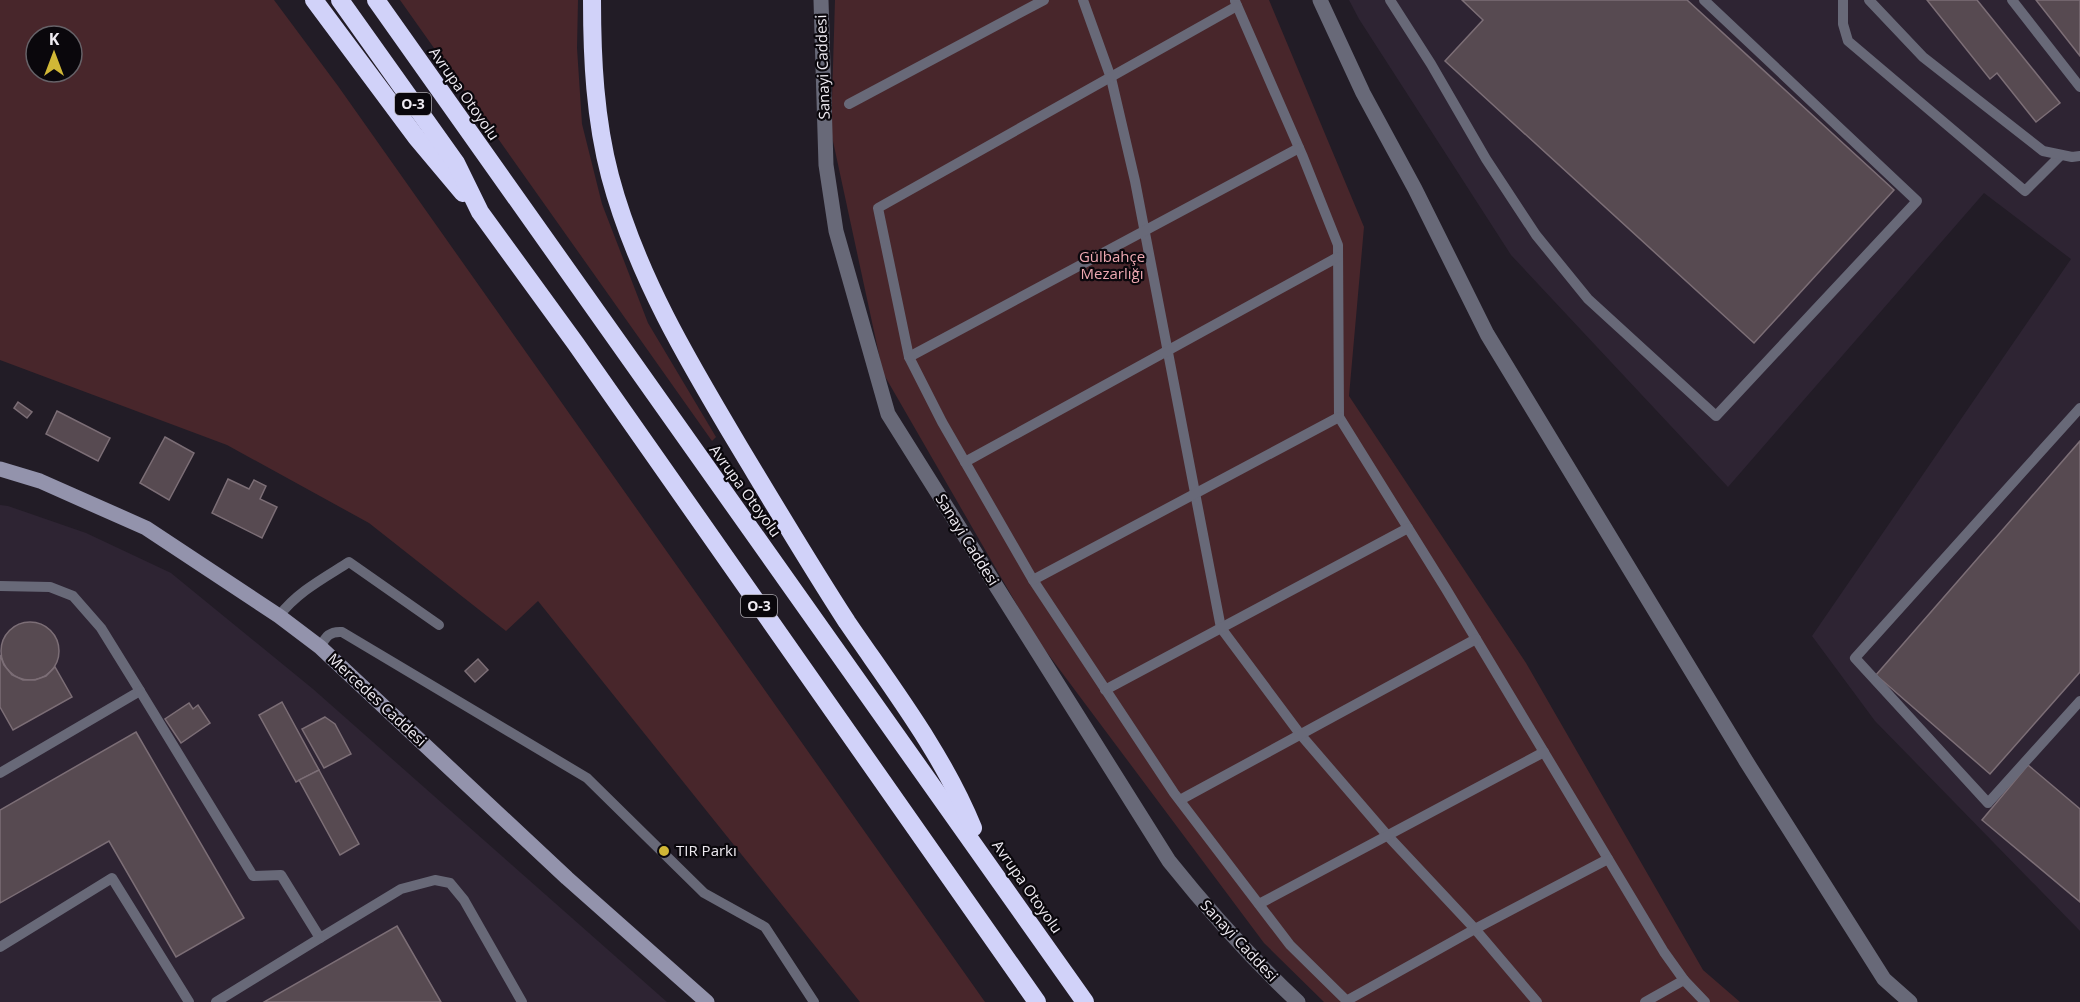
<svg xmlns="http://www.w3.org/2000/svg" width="2080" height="1002" font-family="'Open Sans',sans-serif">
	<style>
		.built { fill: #2e2433 }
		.green { fill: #48262b; fill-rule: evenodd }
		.building { fill: #574a51; stroke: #7c6e76; stroke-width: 1.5 }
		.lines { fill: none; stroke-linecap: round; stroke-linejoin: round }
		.lane { stroke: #686978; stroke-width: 10 }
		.street { stroke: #686978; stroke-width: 15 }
		.secondary { stroke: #9393ac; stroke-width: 15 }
		.highway { stroke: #d1d2f9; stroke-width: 18 }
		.poi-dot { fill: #d1b736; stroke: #0a070c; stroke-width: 2 }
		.labels { text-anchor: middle; stroke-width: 4.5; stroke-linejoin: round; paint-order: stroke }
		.shield { fill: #0a070c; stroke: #aaa7ad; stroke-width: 1.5 }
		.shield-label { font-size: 14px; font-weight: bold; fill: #efebf2 }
		.street-label { font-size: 15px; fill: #efebf2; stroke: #0a070c }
		.park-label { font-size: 15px; fill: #eea8b1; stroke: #0a070c }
		.poi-label { font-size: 15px; fill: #efebf2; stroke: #0a070c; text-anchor: start }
	</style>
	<rect width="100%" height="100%" fill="#221c26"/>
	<g class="built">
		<path d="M1349,0h731v931l-205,-210 -63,-85 259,-377 -87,-66 -256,294 -217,-232 -152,-236z"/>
		<path d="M0,505l8,1 78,27 85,40 142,116 354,313h-667z"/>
	</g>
	<g class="green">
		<path d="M0,0h274l64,86 647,916h-125l-322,-401 -32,30 -137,-108 -142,-78 -227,-85zM36,36h36v36h-36z"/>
		<path d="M400,0h178l-1,48 5,76 20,80 46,119 68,114 -4,4z"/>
		<path d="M835,0h434l95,227 -15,169 177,267 177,307 37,32h-416l-60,-59 -228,-305 -153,-265 -52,-241z"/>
	</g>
	<g class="building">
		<path d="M1462,0h225l207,190 -140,153 -309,-282 38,-41z"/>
		<path d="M1927,0h50l83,103 -24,19 -39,-49 -7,6z"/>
		<path d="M2036,0h44v56z"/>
		<path d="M18,402l14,10 -5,6 -13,-10z"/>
		<path d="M57,411l53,27 -12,23 -52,-27z"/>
		<path d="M165,437l29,16 -25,47 -29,-17z"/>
		<path d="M2080,441v231l-90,102 -114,-99z"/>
		<path d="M228,479l21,10 5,-9 12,6 -6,13 17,8 -15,31 -50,-25z"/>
		<circle cx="30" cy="651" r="29"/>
		<path d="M0,655l4,10 8,10 11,5h12l11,-4 9,-9 17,30 -59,33 -13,-23z"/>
		<path d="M478,659l10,11 -13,12 -10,-11z"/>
		<path d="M282,702l37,68 -23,12 -37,-67z"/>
		<path d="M189,703l4,6 5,-4 12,18 -29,20 -16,-24z"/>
		<path d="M325,717l10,7 16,30 -27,14 -22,-39z"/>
		<path d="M136,732l108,186 -68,39 -67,-116 -109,62v-93z"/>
		<path d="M2028,765l52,44v93l-98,-82z"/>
		<path d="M319,770l40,74 -19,11 -41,-75z"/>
		<path d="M397,926l44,76h-177z"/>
	</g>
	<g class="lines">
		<g class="lane">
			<path d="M1083,0l28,78 24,103 86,447 79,106 87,101 88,94 62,73"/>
			<path d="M1390,0l41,64 55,95 50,76 52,64 128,117 201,-215 -213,-201"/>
			<path d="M1843,0v24l5,17 177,150 36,-36"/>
			<path d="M1869,0l54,57 120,94 29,6 8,-1"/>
			<path d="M2012,0l68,87"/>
			<path d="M1235,1l68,156 35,88 1,172 107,172 218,363 20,28 21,22"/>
			<path d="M1237,6l-359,202 31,149 33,65 91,158 141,213 116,152 58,57"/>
			<path d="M849,104l195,-104"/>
			<path d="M909,357l390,-209"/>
			<path d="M2080,408l-225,250 133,145 92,-102"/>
			<path d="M965,462l373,-205"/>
			<path d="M1033,580l306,-163"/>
			<path d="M0,586l50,1 23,9 28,32 39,63 -140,82"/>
			<path d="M279,616c18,-24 45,-38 70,-54l90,63"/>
			<path d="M320,647c6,-10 9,-16 22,-15l245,146 117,115 61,34 49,75"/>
			<path d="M1105,690l303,-162"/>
			<path d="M140,691l113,185 28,-1 39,63 81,-49 34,-9 15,3 14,17 58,102"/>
			<path d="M1180,800l296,-161"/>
			<path d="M1259,904l285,-152"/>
			<path d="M0,947l112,-69 77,124"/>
			<path d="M1346,1001l129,-72 133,-70"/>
			<path d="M216,1002l104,-64"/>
			<path d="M1645,1002l39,-22"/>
		</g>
		<g class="street">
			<path d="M821,0l5,165 10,66 52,183 281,447c40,50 82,97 129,141"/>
			<path d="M1320,0l43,93 52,96 72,145 259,427 138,218 26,23"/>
		</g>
		<path class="secondary" d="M0,469l40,12 106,47 133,88 41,31 247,231 140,124"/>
		<g class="highway">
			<path d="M314,0l102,137 47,56"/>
			<path d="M340,0l116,163 24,49 96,132 461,658"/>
			<path d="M376,0c235,335 475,666 709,1002"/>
			<path d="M592,0c0,59 3,119 18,176 26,98 78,185 130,272 35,58 70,117 107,174 45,66 96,132 126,206"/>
		</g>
	</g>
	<circle class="poi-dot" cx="664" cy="851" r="6"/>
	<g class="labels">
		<g class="shield">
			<rect x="395" y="93" width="36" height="22" rx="4.5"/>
			<rect x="741" y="595" width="36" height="22" rx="4.5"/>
		</g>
		<g class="shield-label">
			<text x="413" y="109">O-3</text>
			<text x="759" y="611">O-3</text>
		</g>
		<g class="street-label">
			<text transform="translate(823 67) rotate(-92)" y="5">Sanayi Caddesi</text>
			<text transform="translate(464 94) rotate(55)" y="5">Avrupa Otoyolu</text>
			<text transform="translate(745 491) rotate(54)" y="5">Avrupa Otoyolu</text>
			<text transform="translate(967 540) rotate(58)" y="5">Sanayi Caddesi</text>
			<text transform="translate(377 700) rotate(43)" y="5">Mercedes Caddesi</text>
			<text transform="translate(1027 887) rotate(55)" y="5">Avrupa Otoyolu</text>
			<text transform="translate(1239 941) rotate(47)" y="5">Sanayi Caddesi</text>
		</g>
		<g class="park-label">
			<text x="1112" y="262">Gülbahçe<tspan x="1112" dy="17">Mezarlığı</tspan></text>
		</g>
		<g class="poi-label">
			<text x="676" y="856">TIR Parkı</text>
		</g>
	</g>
	<g transform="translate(54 54)"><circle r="28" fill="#0a070c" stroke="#666268" stroke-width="1.5"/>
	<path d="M0-4.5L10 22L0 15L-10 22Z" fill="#d1b736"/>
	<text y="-9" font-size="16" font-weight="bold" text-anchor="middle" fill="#efebf2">K</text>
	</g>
</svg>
